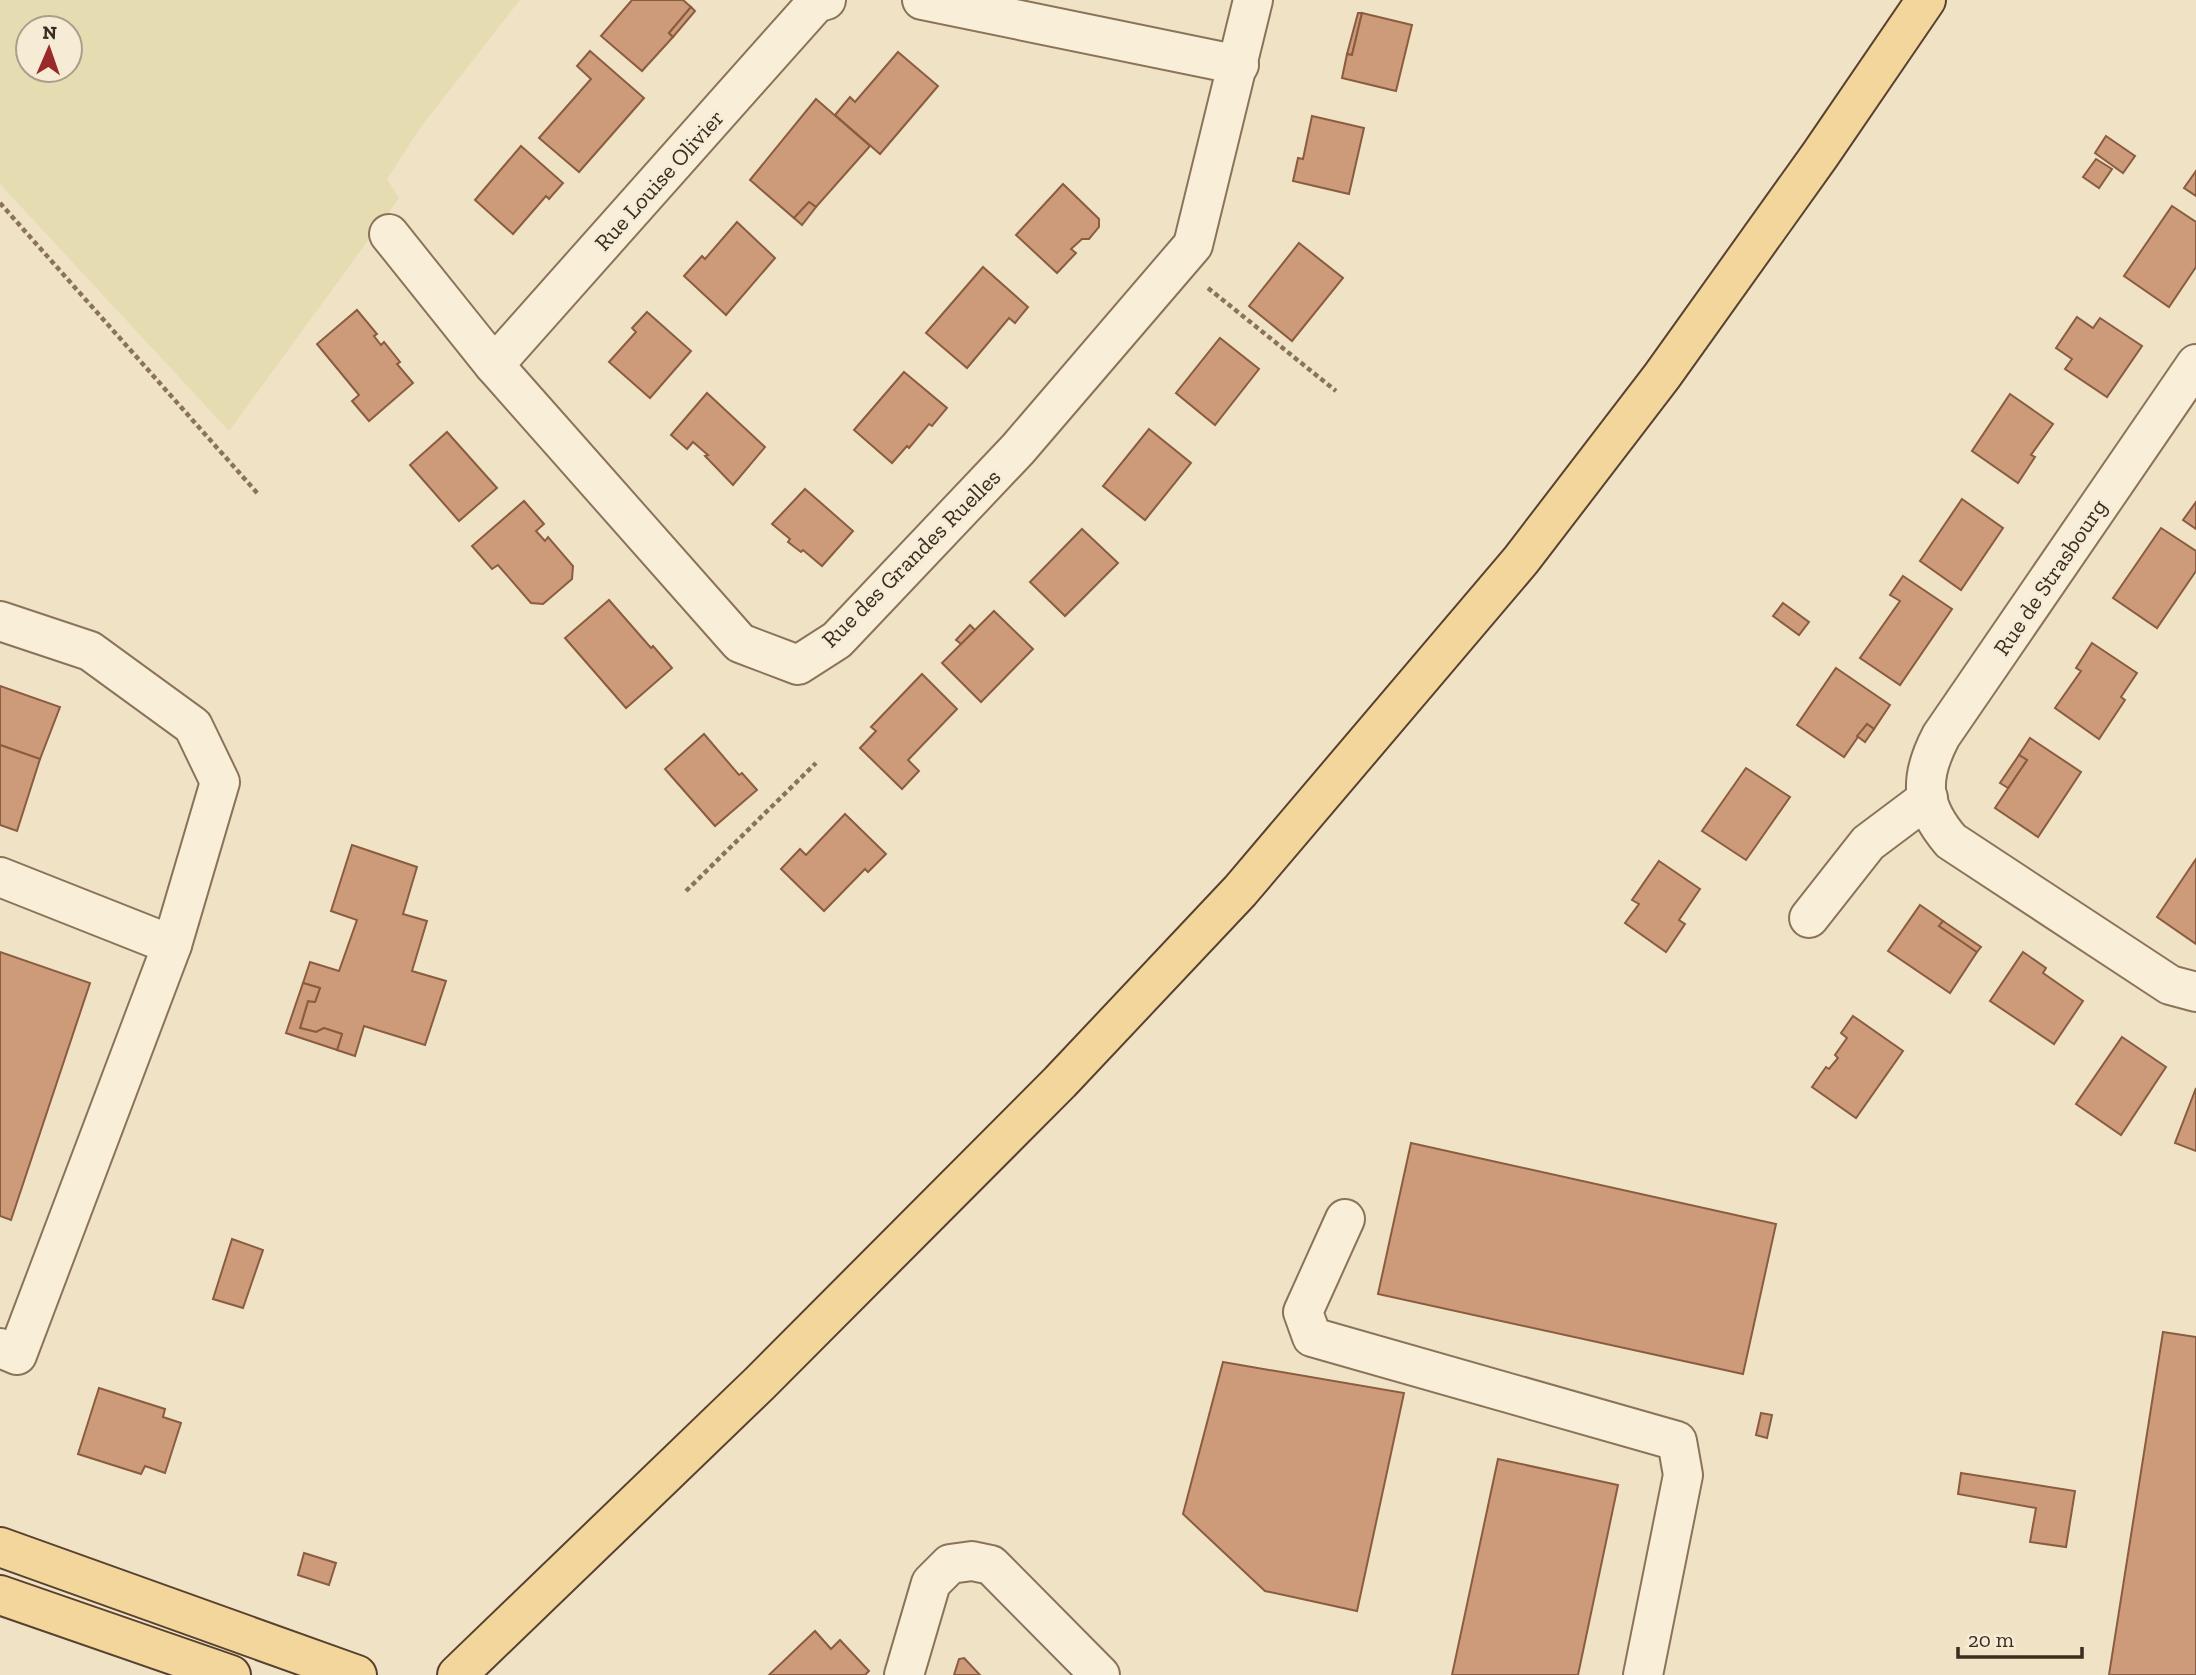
<svg xmlns="http://www.w3.org/2000/svg" width="2196" height="1675" font-family="'Zilla Slab',serif">
	<style>
		.farmland { fill: #e5dcb2; fill-rule: evenodd }
		.building { fill: #ce9b7a; stroke: #8a5c40; stroke-width: 2 }
		.lines { fill: none; stroke-linecap: round; stroke-linejoin: round }
		.minor-casing { stroke: #8b735a; stroke-width: 42 }
		.major-casing { stroke: #58412f; stroke-width: 42 }
		.path { stroke: #8b735a; stroke-width: 4.5; stroke-dasharray: 5 3.5; stroke-linecap: butt }
		.minor { stroke: #f9efd9; stroke-width: 38 }
		.major { stroke: #f3d69c; stroke-width: 38 }
		.labels { text-anchor: middle; stroke-width: 5; stroke-linejoin: round; paint-order: stroke }
		.street-label { font-size: 23px; fill: #3a2c1f; stroke: #f6ecd5 }
	</style>
	<rect width="100%" height="100%" fill="#efe2c5"/>
	<path class="farmland" d="M0,0h520l-100,128 -33,51 12,19 -170,233 -229,-247zM28,28h42v42h-42z"/>
	<g class="building">
		<path d="M632,0h51l8,7 -22,26 4,4 -31,34 -41,-35z"/>
		<path d="M691,7l4,4 -22,26 -4,-4z"/>
		<path d="M1358,13h4l-10,42 -5,-1z"/>
		<path d="M1362,13l50,12 -16,66 -54,-13 5,-24 5,1z"/>
		<path d="M590,51l54,47 -65,74 -40,-34 52,-59 -14,-13z"/>
		<path d="M898,52l40,34 -58,68 -45,-39 15,-18 5,5z"/>
		<path d="M816,99l54,47 -54,61 -7,-5 -15,16 -44,-38z"/>
		<path d="M1312,116l52,12 -15,66 -56,-13 5,-23 5,1z"/>
		<path d="M2106,136l29,20 -12,17 -28,-20z"/>
		<path d="M521,146l42,37 -14,16 -3,-3 -33,38 -38,-34z"/>
		<path d="M2096,159l16,10 -13,19 -16,-11z"/>
		<path d="M2196,171v25l-12,-8z"/>
		<path d="M1063,184l36,35v8l-10,12h-7l-11,10 5,4 -19,20 -41,-38z"/>
		<path d="M809,202l7,5 -14,18 -8,-7z"/>
		<path d="M2172,206l24,16v45l-27,40 -45,-31z"/>
		<path d="M737,222l38,36 -49,57 -42,-39 18,-20 3,3z"/>
		<path d="M1299,243l44,35 -51,63 -43,-35z"/>
		<path d="M983,267l45,40 -13,16 -6,-5 -42,50 -41,-35z"/>
		<path d="M357,310l20,24 -3,2 7,9 3,-3 16,20 -3,2 16,19 -44,38 -17,-20 7,-6 -42,-51z"/>
		<path d="M647,312l44,39 -41,47 -41,-36 27,-30 -4,-4z"/>
		<path d="M2077,317l16,11 7,-10 42,28 -35,51 -42,-28 7,-10 -16,-11z"/>
		<path d="M1220,338l39,31 -44,56 -39,-32z"/>
		<path d="M904,372l43,36 -15,18 -3,-2 -20,24 -2,-2 -15,17 -38,-33z"/>
		<path d="M707,393l58,54 -32,38 -28,-29 3,-1 -15,-13 -6,7 -16,-14z"/>
		<path d="M2010,394l43,30 -22,31 4,2 -17,26 -46,-32z"/>
		<path d="M1149,429l42,34 -46,57 -42,-34z"/>
		<path d="M447,432l50,56 -38,33 -49,-56z"/>
		<path d="M805,489l48,42 -31,35 -19,-16 -2,2 -13,-10 2,-3 -18,-15z"/>
		<path d="M1962,499l41,29 -42,62 -41,-29z"/>
		<path d="M524,501l20,23 -8,7 9,10 3,-4 25,29 -1,13 -29,25 -12,-1 -33,-38 -6,4 -20,-23z"/>
		<path d="M2196,502v27l-13,-9z"/>
		<path d="M2161,528l35,23v20l-39,57 -44,-30z"/>
		<path d="M1082,529l36,34 -53,53 -35,-34z"/>
		<path d="M1903,576l49,33 -52,76 -40,-27 40,-57 -10,-6z"/>
		<path d="M609,600l42,48 2,-2 19,22 -46,40 -61,-70z"/>
		<path d="M1783,603l26,19 -10,13 -26,-19z"/>
		<path d="M994,611l39,38 -52,53 -39,-39z"/>
		<path d="M970,625l5,5 -14,14 -5,-4z"/>
		<path d="M2092,643l45,30 -16,24 4,3 -26,39 -44,-31 26,-37 -5,-3z"/>
		<path d="M1836,668l54,37 -16,24 -7,-5 -23,33 -47,-32z"/>
		<path d="M922,674l35,35 -49,51 11,11 -17,18 -42,-41 16,-17 -5,-4z"/>
		<path d="M0,686l60,21 -20,52 -40,-14z"/>
		<path d="M1867,724l7,5 -9,13 -8,-6z"/>
		<path d="M704,734l35,41 3,-2 15,17 -42,36 -50,-57z"/>
		<path d="M2030,738l51,34 -43,65 -43,-29 32,-48 -8,-5z"/>
		<path d="M0,745l40,14 -23,72 -17,-6z"/>
		<path d="M2019,755l8,5 -19,28 -8,-5z"/>
		<path d="M1746,768l44,29 -44,63 -44,-29z"/>
		<path d="M845,814l41,40 -18,18 -3,-3 -41,42 -43,-42 19,-20 6,6z"/>
		<path d="M352,845l65,22 -14,47 24,7 -15,50 34,10 -21,64 -61,-19 -9,30 -18,-6 5,-16 -18,-6 -8,4 -16,-4 8,-27 7,1 5,-14 -17,-5 7,-21 29,9 18,-51 -26,-9z"/>
		<path d="M2196,859v85l-39,-27z"/>
		<path d="M1659,861l41,28 -21,31 6,4 -19,28 -41,-29 14,-19 -7,-4z"/>
		<path d="M1920,905l23,16 -4,5 38,26 -27,41 -62,-42z"/>
		<path d="M1943,921l38,26 -4,5 -38,-26z"/>
		<path d="M0,952l90,31 -79,237 -11,-4z"/>
		<path d="M2023,952l23,16 -3,5 40,28 -29,43 -64,-43z"/>
		<path d="M303,983l17,5 -5,14 -7,-1 -8,27 16,4 8,-4 18,6 -5,16 -51,-17z"/>
		<path d="M1853,1016l50,35 -47,67 -44,-31 14,-20 3,2 9,-11 -3,-3 12,-17 -6,-5z"/>
		<path d="M2122,1037l44,30 -45,68 -45,-31z"/>
		<path d="M2196,1088v63l-21,-8z"/>
		<path d="M1411,1143l365,81 -33,150 -365,-80z"/>
		<path d="M232,1239l31,11 -20,58 -30,-9z"/>
		<path d="M2163,1332l33,5v338h-87z"/>
		<path d="M1223,1362l181,31 -47,218 -92,-20 -82,-77z"/>
		<path d="M99,1388l66,21 -2,8 18,6 -16,50 -20,-7 -4,8 -63,-20z"/>
		<path d="M1761,1413l11,2 -5,23 -11,-3z"/>
		<path d="M1498,1459l120,26 -40,190h-126z"/>
		<path d="M1961,1473l114,18 -9,56 -36,-5 6,-34 -78,-14z"/>
		<path d="M304,1553l32,10 -7,22 -31,-10z"/>
		<path d="M815,1631l16,18 9,-9 29,31 -4,4h-96z"/>
		<path d="M964,1658l16,17h-26l5,-16z"/>
	</g>
	<g class="lines">
		<defs>
			<g id="minor">
				<path d="M922,0l317,65"/>
				<path d="M389,234l105,131 246,278 58,22 39,-25 181,-191 175,-204 60,-245"/>
				<path d="M2196,364l-255,372c-22,42 -21,69 10,105l219,144 26,7"/>
				<path d="M494,365l322,-362 10,-3"/>
				<path d="M0,621l90,30 103,75 27,56 -48,163"/>
				<path d="M0,877l172,68 -155,410 -17,-7"/>
				<path d="M1809,918l59,-75 60,-45"/>
				<path d="M1345,1219l-42,93 9,25 365,104 6,34 -40,200"/>
				<path d="M904,1675l27,-92 19,-19 22,-3 19,4 109,110"/>
			</g>
			<g id="major">
				<path d="M0,1547l357,128"/>
				<path d="M0,1595l231,80"/>
				<path d="M457,1675l303,-292 300,-301 180,-191 281,-331 141,-184 158,-221 106,-155"/>
			</g>
		</defs>
		<use href="#minor" class="minor-casing"/>
		<use href="#major" class="major-casing"/>
		<g class="path">
			<path d="M0,203l259,292"/>
			<path d="M1208,288l128,103"/>
			<path d="M686,891l130,-128"/>
		</g>
		<use href="#minor" class="minor"/>
		<use href="#major" class="major"/>
	</g>
	<g class="labels">
		<g class="street-label">
			<text transform="translate(659 180) rotate(-48)" y="8">Rue Louise Olivier</text>
			<text transform="translate(911 558) rotate(-45)" y="8">Rue des Grandes Ruelles</text>
			<text transform="translate(2050 577) rotate(-56)" y="8">Rue de Strasbourg</text>
		</g>
	</g>
	<g transform="translate(49 49) rotate(2)"><circle r="33" fill="#f6ecd5" stroke="#ab9f8c" stroke-width="2"/>
	<path d="M0-5L12 26L0 18L-12 26Z" fill="#9b292c"/>
	<text y="-10" font-size="19" font-weight="bold" text-anchor="middle" fill="#3a2c1f">N</text>
	</g>
	<path d="M1958 1647v10h124v-10" fill="none" stroke="#3a2c1f" stroke-width="3.5"/>
	<text x="1968" y="1647" font-size="21" fill="#3a2c1f" stroke="#f6ecd5" stroke-width="5" paint-order="stroke">20 m</text>
</svg>
